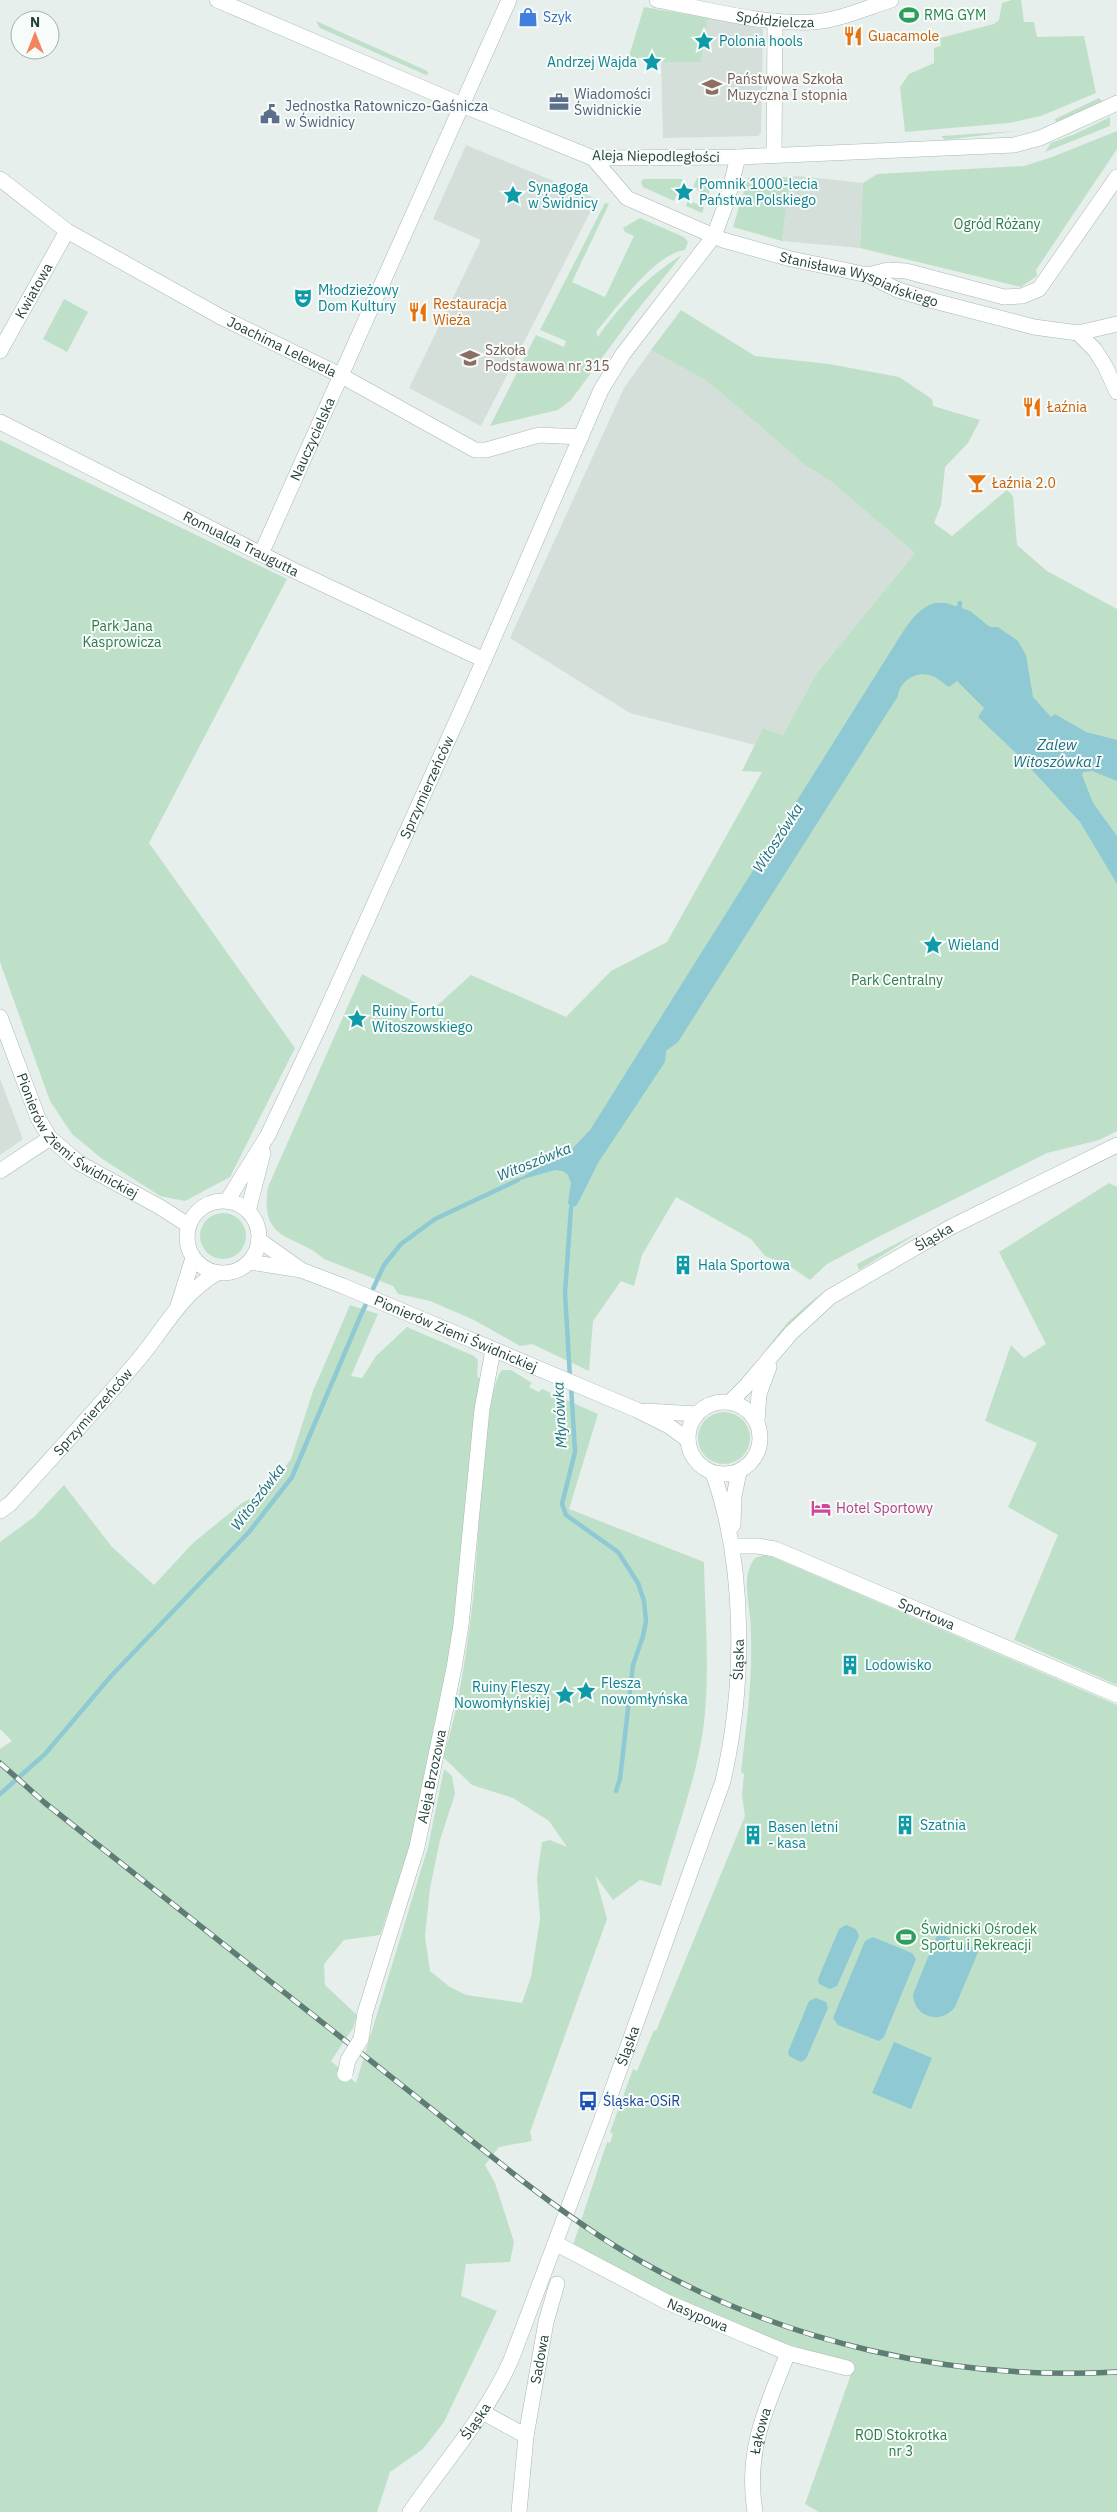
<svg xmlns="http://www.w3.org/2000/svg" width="1117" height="2512" font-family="'IBM Plex Sans',sans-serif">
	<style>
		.built { fill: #d4dfda }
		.green { fill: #bfe0c8 }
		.water { fill: #8ec9d4 }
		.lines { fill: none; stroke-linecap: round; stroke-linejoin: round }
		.stream { stroke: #8ec9d4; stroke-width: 4.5 }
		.minor-casing { stroke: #a8b8b2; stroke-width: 16 }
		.tertiary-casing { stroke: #a8b8b2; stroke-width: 16 }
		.secondary-casing { stroke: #a4bbb3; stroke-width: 16 }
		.minor { stroke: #fff; stroke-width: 15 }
		.tertiary { stroke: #fff; stroke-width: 15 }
		.secondary { stroke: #fff; stroke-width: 15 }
		.rail-casing { stroke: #5f7d75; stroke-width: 5.5 }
		.rail { stroke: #f7fbf9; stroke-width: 4; stroke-dasharray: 11; stroke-linecap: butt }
		.minor-bridge-casing { stroke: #a8b8b2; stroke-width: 16; stroke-linecap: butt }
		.minor-bridge { stroke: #fff; stroke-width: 15 }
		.labels { text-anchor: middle; stroke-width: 4; stroke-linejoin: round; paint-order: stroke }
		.leisure-label { font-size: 14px; fill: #27864d; stroke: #f7fbf9; text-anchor: start }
		.shop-label { font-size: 14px; fill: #366cbe; stroke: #f7fbf9; text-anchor: start }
		.street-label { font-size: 14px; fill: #24423a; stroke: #f7fbf9 }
		.food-label { font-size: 14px; fill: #c56008; stroke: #f7fbf9; text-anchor: start }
		.culture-label { font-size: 14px; fill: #0d838f; stroke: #f7fbf9; text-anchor: start }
		.education-label { font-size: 14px; fill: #785e54; stroke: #f7fbf9; text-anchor: start }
		.service-label { font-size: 14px; fill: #4e5e75; stroke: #f7fbf9; text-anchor: start }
		.park-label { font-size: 14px; fill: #2d7a4b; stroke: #f7fbf9 }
		.hotel-label { font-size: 14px; fill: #b23c85; stroke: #f7fbf9; text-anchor: start }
		.transit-label { font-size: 14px; fill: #164399; stroke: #f7fbf9; text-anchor: start }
		.water-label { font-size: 15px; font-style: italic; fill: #1c6f80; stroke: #f7fbf9 }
	</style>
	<rect width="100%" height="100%" fill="#e6efeb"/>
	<g class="built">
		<path d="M708,18l55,11 -2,104 -3,3 -95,2 -2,-76h40z"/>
		<path d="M466,145l131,54 -116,227 -72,-38 72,-148 -48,-21z"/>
		<path d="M797,176l66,7 -3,65 -78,-7 8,-64z"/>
		<path d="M651,350l56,31 98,84 40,25 70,63 -99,121 -33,61 -20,-7 -8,17 -125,-32 -120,-75 114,-250z"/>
		<path d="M0,1079l23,60 -23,16z"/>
	</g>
	<g class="green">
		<path d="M1012,0h9l3,22h10l3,15 47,-1 12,57 -55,23 -32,7 -104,9 -5,-45 9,-13 25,-11v-15l7,-2 -1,-8 54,-14 5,-4 3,-17z"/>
		<path d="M644,7l64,11 -7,44h-49l-23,-6z"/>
		<path d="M316,21l109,49 4,3 -3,2 -106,-47z"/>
		<path d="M1099,98l4,4 -47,20 -1,-3z"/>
		<path d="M1110,117v9l-65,26 6,-9 24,-9z"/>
		<path d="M1016,131l-71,9 -4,-4h1z"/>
		<path d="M1117,131v18l-81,121 1,6 -16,11 -161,-39 3,-65 14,-9 147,-8 28,-9z"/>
		<path d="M790,177l-8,64 -49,-14 15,-49z"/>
		<path d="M697,178h11c7,5 3,11 0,17l-15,-7z"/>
		<path d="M644,179h39l-9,22 -31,-14 -2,-5z"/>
		<path d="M688,200l16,7 -2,6 -16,-7z"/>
		<path d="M605,203l4,1 -37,78 33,15 29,-61 -9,-4 -2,-4 17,-10 44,19 4,5 -3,8c-31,4 -69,59 -89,82l2,5c22,-32 51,-62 84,-82l-47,58 -64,87 -13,10 -68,16 46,-91 28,12 2,-6 -26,-11z"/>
		<path d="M64,299l24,13 -21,40 -24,-13z"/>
		<path d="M681,310l74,46 74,8 70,13 33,22 1,7 47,14 -12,23 -23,24 -4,38 -7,18 18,13 55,-46 6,6 4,49 30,26 70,38v522l-18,9 -52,13 -165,82 -55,29 -17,16 -22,-15 -23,-9 -14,-17 -75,-42 -34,58 -8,31 -13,-5 -28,40 -4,50 -57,-27 -12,2 -46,-26 -44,-19 -32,-7 -5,-8 -69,-27c-28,-26 -65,-15 -56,-72l94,-213 69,37 40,-36 95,42 45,-46 56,-29 95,-170 -20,-1 21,-43 20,7 33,-61 99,-121 -83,-71 -27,-17 -98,-84 -56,-31z"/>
		<path d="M0,440l287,139 -138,264 146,205 -65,129 -45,24 -25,-5 -59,-38 -29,-24 -22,-33 -50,-139z"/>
		<path d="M1109,1183l8,4v498l-103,-45 44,-105 -50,-28 29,-64 -52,-22 26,-76 13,13 22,-14 -47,-92z"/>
		<circle cx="223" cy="1236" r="23"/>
		<path d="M921,1231l-62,39 -2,-6z"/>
		<path d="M822,1292l-58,60 24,-30z"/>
		<path d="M350,1305l28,9 -27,62 11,2 14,-22 31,-29 67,29 4,4 -1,15 5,9 -34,285 -37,175 -31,91 -36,5 -20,24 1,21 32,30 -4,13 -22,33 25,22 72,-236 16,-78 8,7 3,18 -15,46 -10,48 -5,48 5,35 20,16 16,8 56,8 9,-26 9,-58 -3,-41 5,-36 8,-2 17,7 -18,-26 -36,-23 -41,-13 -29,-28c16,-47 24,-108 30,-158 5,-39 10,-208 29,-229h9l21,13 -3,4 10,5 3,-3 56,25 -29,95 135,53c1,54 6,108 0,161 -7,56 -29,110 -43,163l-21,-6 -27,20 -18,-25 12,44 -77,213 2,9 -33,6 -14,18 10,18 19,59 -4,20 -44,2 -5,32 36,15 -53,111 -21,27 -33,23 -13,40h-377v-763l12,-8 -12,-12v-187l34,-25 30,-32 48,62 42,38 39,-42 49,-40 25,-12 24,-32 22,-68z"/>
		<circle cx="724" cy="1438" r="26"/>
		<path d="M765,1555l10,3 342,147v807h-298l-14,-8 49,-138 -73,-24 -118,-49 -90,-48 34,-103 3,1 3,-9 -3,-2 23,-63 4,2 17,-41 2,1 89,-215 -3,-21 2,-21 -3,-2c6,-52 13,-101 9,-155 -2,-19 -8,-43 5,-59z"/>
	</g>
	<g class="water">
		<path d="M935,603h11l24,8 20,16h8l20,14 8,14 7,42 18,20 4,-3 31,18 31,8v41l-25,-10 -9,1 -1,3 11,28 24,33v48l-37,-62 -60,-65 -42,-40 6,-9 -27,-27 -8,6c-6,-4 -13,-11 -20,-12 -14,-4 -30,7 -31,21l-192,302 -28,44 -12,9 -1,11 -67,101 -21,42 -6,3 -3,-5 3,-20 -3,-8 -5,-4 -8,-1 -42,12 60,-34 17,-18 304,-484c11,-17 21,-37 41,-43z"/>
		<path d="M846,1925l10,4 3,7 -22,50 -7,3 -11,-5 -1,-5 21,-50z"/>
		<path d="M938,1933l41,17 -24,57c-14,18 -41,11 -42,-13z"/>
		<path d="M873,1937l39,16 4,6 -32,78 -5,4 -41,-16 -5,-7 32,-77z"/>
		<path d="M816,1998l10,4 2,6 -22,51 -5,3 -12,-6 -1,-4 21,-51z"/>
		<path d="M894,2042l38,16 -21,51 -39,-16z"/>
	</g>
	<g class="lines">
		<g class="stream">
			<path d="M958,612l2,-9"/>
			<path d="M570,1378l-5,-85 6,-85"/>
			<path d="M571,1385l4,67 -13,52 4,11 52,37 20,31 6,18 2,20 -3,15 -10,29 -13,114 -4,12"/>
			<path d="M0,1794l45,-40 66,-78 138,-144 43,-55 68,-160 24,-52 17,-21 34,-25 83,-39"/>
		</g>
		<defs>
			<g id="minor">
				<path id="s1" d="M657,0c51,9 104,25 156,22 27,-2 53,-14 78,-22"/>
				<path d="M774,155l1,-134"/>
				<path id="s2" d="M593,158l34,40 96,42 68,19 77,16 30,15 36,11 100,26 44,6 17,17 10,16 12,26"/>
				<path id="s3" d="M0,179l67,52 154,86 119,58 135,75h11l53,-15 42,2"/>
				<path d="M868,275l20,-5 18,1 98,26 18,-1 17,-7 78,-112"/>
				<path d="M1078,333l39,-9"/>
				<path id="s4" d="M0,351l67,-120"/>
				<path id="s5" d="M0,422l293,148 191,90"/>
				<path id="s6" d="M261,554l248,-554"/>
				<path id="s7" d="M0,1017l38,101 12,20 29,25 81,44 28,18"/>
				<path d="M0,1171l50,-33"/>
				<path id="s8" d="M227,1201l41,-66 50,-106 166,-369 117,-270 22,-36 91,-118 13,-35 11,-44"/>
				<path d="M248,1211l15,-58"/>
				<path id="s9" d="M732,1546h25l18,3 342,146"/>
				<path id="s10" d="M365,2013l52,-166 37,-179 7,-43 21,-216 11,-59"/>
				<path id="s11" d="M555,2243l112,59 78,33 43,18 59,15"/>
				<path d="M484,2413l42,23 -7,76"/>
				<path id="s12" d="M526,2436l20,-114 11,-38"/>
				<path id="s13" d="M755,2512c-10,-61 11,-104 33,-159"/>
			</g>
			<g id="tertiary">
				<circle cx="223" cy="1237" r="36"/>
				<path d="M259,1240l41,29"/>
				<path id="s14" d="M249,1262l52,8 42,16 294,124 32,16 19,14"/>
				<path d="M178,1306l15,-48"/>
				<circle cx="724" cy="1438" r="36"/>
				<path id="s15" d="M730,1402l16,-16 45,-53 39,-36 121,-70 166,-82"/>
				<path d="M646,1411l51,3"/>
				<path d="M757,1421l2,-27 10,-27"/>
				<path id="s16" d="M0,1511l10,-7c45,-50 90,-98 133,-150 23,-29 41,-62 74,-81"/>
				<path d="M733,1525l1,-29 5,-24"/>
				<path id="s17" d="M410,2512c35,-51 76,-96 101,-152l89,-236 123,-343c22,-95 23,-215 -10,-308"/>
			</g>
			<path id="secondary" d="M217,0l250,107 126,51 145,-1 276,-12 26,-7 77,-35"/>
		</defs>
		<use href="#minor" class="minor-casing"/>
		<use href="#tertiary" class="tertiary-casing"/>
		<use href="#secondary" class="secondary-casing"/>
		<use href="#minor" class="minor"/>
		<use href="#tertiary" class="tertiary"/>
		<use href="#secondary" class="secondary"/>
		<defs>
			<path id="rail" d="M0,1763l45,40 475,376c39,30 79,59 122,83 143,81 311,119 475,110"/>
		</defs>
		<use href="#rail" class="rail-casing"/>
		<use href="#rail" class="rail"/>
		<defs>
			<path id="minor-bridge" d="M345,2074l3,-14 13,-21 4,-26"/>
		</defs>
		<use href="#minor-bridge" class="minor-bridge-casing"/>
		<use href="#minor-bridge" class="minor-bridge"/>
	</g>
	<defs>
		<symbol id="stadium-bare" viewBox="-9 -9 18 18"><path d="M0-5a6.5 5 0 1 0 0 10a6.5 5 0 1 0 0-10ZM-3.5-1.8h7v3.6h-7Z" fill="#2e9e5b" stroke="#f7fbf9" stroke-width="2.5" paint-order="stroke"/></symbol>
		<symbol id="shop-bare" viewBox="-9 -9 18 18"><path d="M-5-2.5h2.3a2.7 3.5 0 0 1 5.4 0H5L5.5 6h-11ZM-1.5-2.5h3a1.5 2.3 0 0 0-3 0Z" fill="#3f7fe0" stroke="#f7fbf9" stroke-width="2.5" paint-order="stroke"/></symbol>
		<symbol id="restaurant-bare" viewBox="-9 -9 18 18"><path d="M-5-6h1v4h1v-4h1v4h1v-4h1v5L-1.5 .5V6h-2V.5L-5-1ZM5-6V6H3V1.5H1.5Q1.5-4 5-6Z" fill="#e8710a" stroke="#f7fbf9" stroke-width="2.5" paint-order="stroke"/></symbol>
		<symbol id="sight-bare" viewBox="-9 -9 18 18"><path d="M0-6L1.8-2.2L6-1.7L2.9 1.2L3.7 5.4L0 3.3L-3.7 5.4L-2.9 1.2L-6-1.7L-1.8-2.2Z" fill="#0f9aa8" stroke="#f7fbf9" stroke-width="2.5" paint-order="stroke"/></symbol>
		<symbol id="school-bare" viewBox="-9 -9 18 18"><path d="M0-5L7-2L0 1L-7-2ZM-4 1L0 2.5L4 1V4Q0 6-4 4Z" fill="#8d6e63" stroke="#f7fbf9" stroke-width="2.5" paint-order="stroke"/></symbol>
		<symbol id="office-bare" viewBox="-9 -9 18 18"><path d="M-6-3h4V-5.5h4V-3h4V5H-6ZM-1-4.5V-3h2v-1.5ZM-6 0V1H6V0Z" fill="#5c6f8a" stroke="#f7fbf9" stroke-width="2.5" paint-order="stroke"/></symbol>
		<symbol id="civic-bare" viewBox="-9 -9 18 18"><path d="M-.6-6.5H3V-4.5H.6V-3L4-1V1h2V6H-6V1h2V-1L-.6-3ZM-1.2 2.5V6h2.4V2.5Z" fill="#5c6f8a" stroke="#f7fbf9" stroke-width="2.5" paint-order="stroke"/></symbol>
		<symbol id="theatre-bare" viewBox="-9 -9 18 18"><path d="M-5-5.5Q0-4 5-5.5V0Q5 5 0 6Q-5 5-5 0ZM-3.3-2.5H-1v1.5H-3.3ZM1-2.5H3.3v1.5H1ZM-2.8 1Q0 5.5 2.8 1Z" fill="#0f9aa8" stroke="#f7fbf9" stroke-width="2.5" paint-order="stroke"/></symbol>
		<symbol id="bar-bare" viewBox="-9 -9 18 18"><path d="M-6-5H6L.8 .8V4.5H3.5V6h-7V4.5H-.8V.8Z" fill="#e8710a" stroke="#f7fbf9" stroke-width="2.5" paint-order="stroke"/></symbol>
		<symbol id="building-bare" viewBox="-9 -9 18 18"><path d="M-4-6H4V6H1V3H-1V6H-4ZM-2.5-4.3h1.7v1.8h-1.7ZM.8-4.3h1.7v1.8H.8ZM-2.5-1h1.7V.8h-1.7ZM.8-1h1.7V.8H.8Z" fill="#0f9aa8" stroke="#f7fbf9" stroke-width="2.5" paint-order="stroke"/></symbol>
		<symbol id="hotel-bare" viewBox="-9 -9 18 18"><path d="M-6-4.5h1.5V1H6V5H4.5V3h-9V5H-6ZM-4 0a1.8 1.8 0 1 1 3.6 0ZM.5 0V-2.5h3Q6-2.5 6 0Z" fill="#d1479c" stroke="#f7fbf9" stroke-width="2.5" paint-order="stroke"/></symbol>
		<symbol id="bus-bare" viewBox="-9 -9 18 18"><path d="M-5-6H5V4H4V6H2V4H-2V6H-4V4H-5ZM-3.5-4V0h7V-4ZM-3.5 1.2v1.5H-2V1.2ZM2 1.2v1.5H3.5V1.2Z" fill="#1a4fb4" stroke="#f7fbf9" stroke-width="2.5" paint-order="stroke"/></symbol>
	</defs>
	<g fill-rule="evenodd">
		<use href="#stadium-bare" x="895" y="1" width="28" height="28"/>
		<use href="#shop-bare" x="514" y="3" width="28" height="28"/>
		<use href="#restaurant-bare" x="839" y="22" width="28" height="28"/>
		<use href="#sight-bare" x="690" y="27" width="28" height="28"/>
		<use href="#sight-bare" x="638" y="48" width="28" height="28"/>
		<use href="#school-bare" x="698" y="73" width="28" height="28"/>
		<use href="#office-bare" x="545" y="88" width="28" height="28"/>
		<use href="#civic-bare" x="256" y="100" width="28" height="28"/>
		<use href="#sight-bare" x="670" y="178" width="28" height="28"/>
		<use href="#sight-bare" x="499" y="181" width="28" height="28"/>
		<use href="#theatre-bare" x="289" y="284" width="28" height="28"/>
		<use href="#restaurant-bare" x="404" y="298" width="28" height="28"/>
		<use href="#school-bare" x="456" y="344" width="28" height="28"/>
		<use href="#restaurant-bare" x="1018" y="393" width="28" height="28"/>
		<use href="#bar-bare" x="963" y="469" width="28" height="28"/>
		<use href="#sight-bare" x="919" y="931" width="28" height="28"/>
		<use href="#sight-bare" x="343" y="1005" width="28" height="28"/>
		<use href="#building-bare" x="669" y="1251" width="28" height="28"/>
		<use href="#hotel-bare" x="807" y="1494" width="28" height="28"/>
		<use href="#building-bare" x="836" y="1651" width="28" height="28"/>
		<use href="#sight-bare" x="572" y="1677" width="28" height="28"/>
		<use href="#sight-bare" x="551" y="1681" width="28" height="28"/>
		<use href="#building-bare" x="891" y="1811" width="28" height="28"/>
		<use href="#building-bare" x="739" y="1821" width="28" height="28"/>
		<use href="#stadium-bare" x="892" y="1923" width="28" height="28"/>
		<use href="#bus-bare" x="574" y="2087" width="28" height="28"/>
	</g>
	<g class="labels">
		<g class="leisure-label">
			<text x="924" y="20">RMG GYM</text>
			<text x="921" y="1934">Świdnicki Ośrodek<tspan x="921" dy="16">Sportu i Rekreacji</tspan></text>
		</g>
		<g class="shop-label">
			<text x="543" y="22">Szyk</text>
		</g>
		<g class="street-label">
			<text dy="5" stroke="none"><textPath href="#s1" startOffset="120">Spółdzielcza</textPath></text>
			<text transform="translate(656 156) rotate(1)" y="5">Aleja Niepodległości</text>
			<text dy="5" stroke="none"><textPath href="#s2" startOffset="299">Stanisława Wyspiańskiego</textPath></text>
			<text dy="5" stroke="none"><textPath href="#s4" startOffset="69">Kwiatowa</textPath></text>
			<text dy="5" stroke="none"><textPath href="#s3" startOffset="329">Joachima Lelewela</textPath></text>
			<text dy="5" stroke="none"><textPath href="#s6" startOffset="126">Nauczycielska</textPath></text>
			<text dy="5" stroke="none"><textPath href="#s5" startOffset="270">Romualda Traugutta</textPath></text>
			<text dy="5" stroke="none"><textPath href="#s8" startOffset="460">Sprzymierzeńców</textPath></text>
			<text dy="5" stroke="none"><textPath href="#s7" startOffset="148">Pionierów Ziemi Świdnickiej</textPath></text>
			<text dy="5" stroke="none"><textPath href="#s15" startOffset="265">Śląska</textPath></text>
			<text dy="5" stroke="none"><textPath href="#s14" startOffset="220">Pionierów Ziemi Świdnickiej</textPath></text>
			<text dy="5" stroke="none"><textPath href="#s16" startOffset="136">Sprzymierzeńców</textPath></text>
			<text dy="5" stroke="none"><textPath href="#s9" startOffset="208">Sportowa</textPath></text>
			<text dy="5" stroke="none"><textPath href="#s17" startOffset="922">Śląska</textPath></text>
			<text dy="5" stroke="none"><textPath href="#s10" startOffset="246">Aleja Brzozowa</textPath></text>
			<text dy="5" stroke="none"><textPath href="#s17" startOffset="518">Śląska</textPath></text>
			<text dy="5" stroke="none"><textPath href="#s11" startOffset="160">Nasypowa</textPath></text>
			<text dy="5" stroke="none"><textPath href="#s12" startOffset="78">Sadowa</textPath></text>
			<text dy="5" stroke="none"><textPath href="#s17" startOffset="112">Śląska</textPath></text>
			<text dy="5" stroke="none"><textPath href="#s13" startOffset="82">Łąkowa</textPath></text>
		</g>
		<g class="food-label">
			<text x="868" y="41">Guacamole</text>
			<text x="433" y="309">Restauracja<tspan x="433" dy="16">Wieża</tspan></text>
			<text x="1047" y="412">Łaźnia</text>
			<text x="992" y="488">Łaźnia 2.0</text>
		</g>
		<g class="culture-label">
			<text x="719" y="46">Polonia hools</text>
			<text x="637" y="67" text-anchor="end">Andrzej Wajda</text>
			<text x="699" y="189">Pomnik 1000-lecia<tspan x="699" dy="16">Państwa Polskiego</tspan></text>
			<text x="528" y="192">Synagoga<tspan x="528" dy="16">w Świdnicy</tspan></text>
			<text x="318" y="295">Młodzieżowy<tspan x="318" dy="16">Dom Kultury</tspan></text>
			<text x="948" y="950">Wieland</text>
			<text x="372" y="1016">Ruiny Fortu<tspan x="372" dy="16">Witoszowskiego</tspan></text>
			<text x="698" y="1270">Hala Sportowa</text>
			<text x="865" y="1670">Lodowisko</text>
			<text x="601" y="1688">Flesza<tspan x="601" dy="16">nowomłyńska</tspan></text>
			<text x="550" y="1692" text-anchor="end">Ruiny Fleszy<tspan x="550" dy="16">Nowomłyńskiej</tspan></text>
			<text x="920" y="1830">Szatnia</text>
			<text x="768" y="1832">Basen letni<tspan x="768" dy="16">- kasa</tspan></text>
		</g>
		<g class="education-label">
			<text x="727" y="84">Państwowa Szkoła<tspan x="727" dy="16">Muzyczna I stopnia</tspan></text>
			<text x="485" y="355">Szkoła<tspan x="485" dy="16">Podstawowa nr 315</tspan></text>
		</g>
		<g class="service-label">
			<text x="574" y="99">Wiadomości<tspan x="574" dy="16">Świdnickie</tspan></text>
			<text x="285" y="111">Jednostka Ratowniczo-Gaśnicza<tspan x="285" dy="16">w Świdnicy</tspan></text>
		</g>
		<g class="park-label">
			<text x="997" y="229">Ogród Różany</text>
			<text x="122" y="631">Park Jana<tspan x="122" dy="16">Kasprowicza</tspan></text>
			<text x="897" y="985">Park Centralny</text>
			<text x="901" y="2440">ROD Stokrotka<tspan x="901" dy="16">nr 3</tspan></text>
		</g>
		<g class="hotel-label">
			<text x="836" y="1513">Hotel Sportowy</text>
		</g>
		<g class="transit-label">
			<text x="603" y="2106">Śląska-OSiR</text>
		</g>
		<g class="water-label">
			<text x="1057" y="750">Zalew<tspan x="1057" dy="17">Witoszówka I</tspan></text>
			<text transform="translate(778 838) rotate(-57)" y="5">Witoszówka</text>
			<text transform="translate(534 1162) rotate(-22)" y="5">Witoszówka</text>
			<text transform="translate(560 1415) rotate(-93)" y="5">Młynówka</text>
			<text transform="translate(258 1497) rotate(-53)" y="5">Witoszówka</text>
		</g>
	</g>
	<g transform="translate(35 35)"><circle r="24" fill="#f7fbf9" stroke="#a3b1ad"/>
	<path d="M0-4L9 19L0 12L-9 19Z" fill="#f4845f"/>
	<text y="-8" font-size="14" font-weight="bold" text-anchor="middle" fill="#24423a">N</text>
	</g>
</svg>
